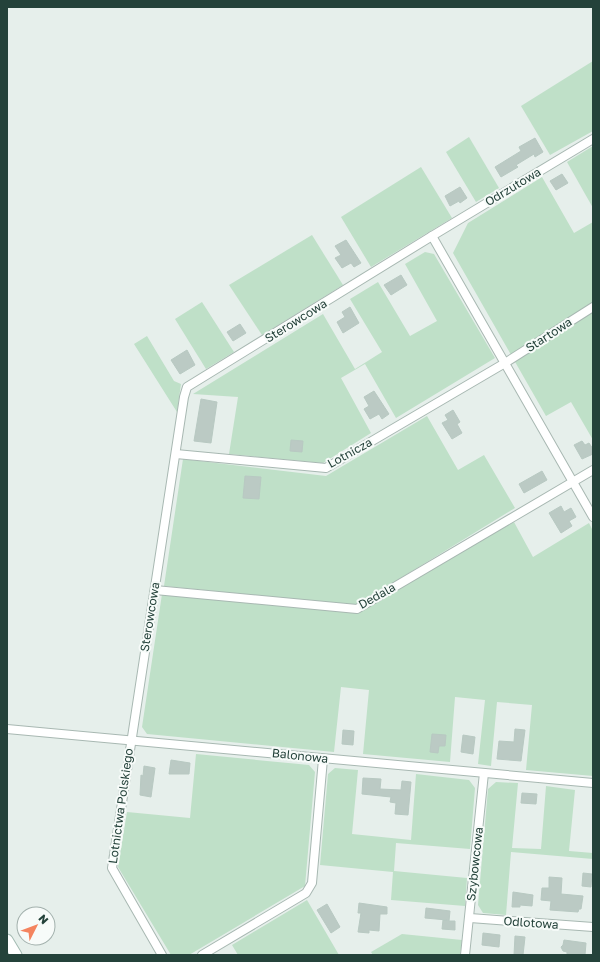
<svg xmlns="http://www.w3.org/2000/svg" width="600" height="962" font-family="'Golos Text',sans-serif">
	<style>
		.green { fill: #bfe0c8 }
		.building { fill: #bbcac4; stroke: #b8c9c2 }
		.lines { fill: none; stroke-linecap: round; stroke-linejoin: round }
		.street-casing { stroke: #a8b8b2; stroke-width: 10 }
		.secondary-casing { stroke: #a4bbb3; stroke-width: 13 }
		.street { stroke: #fff; stroke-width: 8 }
		.secondary { stroke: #fff; stroke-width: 11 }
		.labels { text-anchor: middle; stroke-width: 4; stroke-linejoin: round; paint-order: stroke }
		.street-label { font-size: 12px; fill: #24423a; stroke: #f7fbf9 }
	</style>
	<rect width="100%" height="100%" fill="#e6efeb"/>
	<g class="green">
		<path d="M593,61v70l-43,24 -29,-49z"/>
		<path d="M469,137l30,51 -23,14 -30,-50z"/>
		<path d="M593,146v62l-26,-46z"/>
		<path d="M421,167l31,51 -81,49 -30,-50z"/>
		<path d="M542,177l32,56 19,-11v218l-22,-38 -25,14 -93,-163 15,-30z"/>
		<path d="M312,235l31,50 -81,50 -33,-50z"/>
		<path d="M425,252l9,2 61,104 -99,60 -31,-54 -24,14 30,55 -48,30 -94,-9 9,-57 -45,-3 130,-80 32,55 27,-17 -32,-53 28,-17 32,54 27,-15 -32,-57z"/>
		<path d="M202,302l32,50 -28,17 -31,-50z"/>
		<path d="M147,336l27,45 7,3 -4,28 -43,-68z"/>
		<path d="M427,416l31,54 26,-15 31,53 -155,95 -8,2 -188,-19 19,-127 143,17z"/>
		<path d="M514,522l19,35 56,-34 4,8v245l-67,-6 6,-65 -35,-3 -6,64 -13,-2 7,-64 -30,-3 -5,65 -87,-8 6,-64 -28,-3 -7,65 -187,-18 -5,-7 20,-133 197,18 106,-63z"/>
		<path d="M196,754l113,11 6,7 -10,114 -116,69h-18l-53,-88 9,-55 63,6z"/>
		<path d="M335,768l23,2 -6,64 59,6 5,-66 53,6 6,8 -5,61 -74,-6 -2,28 73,7 -2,28 -74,-6 2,-28 -73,-7 8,-91z"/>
		<path d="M496,782l22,1 -6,65 29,1 5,-63 29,4 -6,61 24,2v6l-82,-7 -5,63 -23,-2 -5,-8 10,-116z"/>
		<path d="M307,900l32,55h-101l-6,-10z"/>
		<path d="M402,934l60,6 -2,15h-87l-2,-3z"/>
	</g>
	<g class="building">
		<path d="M535,138l8,14 -8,5 -1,-3 -18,11 2,2 -17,10 -6,-10 26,-16 -2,-4z"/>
		<path d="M562,174l6,9 -12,7 -6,-9z"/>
		<path d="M460,187l7,11 -7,5 -1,-2 -9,5 -5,-10z"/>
		<path d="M346,240l15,23 -7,4 -3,-4 -9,5 -7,-10 6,-3 -6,-9z"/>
		<path d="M401,275l6,10 -16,10 -7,-10z"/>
		<path d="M350,307l9,16 -16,10 -6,-11 8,-5 -3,-5z"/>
		<path d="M240,324l6,9 -13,8 -6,-9z"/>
		<path d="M187,350l8,15 -15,9 -9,-14z"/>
		<path d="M374,391l15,23 -7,5 -3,-5 -9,5 -6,-10 5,-3 -5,-9z"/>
		<path d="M201,399l16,3 -6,41 -17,-2z"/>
		<path d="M453,410l7,12 -3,2 5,9 -10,6 -10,-16 6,-3 -3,-5z"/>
		<path d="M291,440l12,1 -1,11 -12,-1z"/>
		<path d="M582,441l3,4 4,-2 4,6v5l-11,5 -8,-14z"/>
		<path d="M542,471l5,9 -23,13 -5,-9z"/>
		<path d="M245,476l16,1 -2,22 -16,-1z"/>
		<path d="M561,506l3,6 7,-4 5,9 -7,4 3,5 -11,7 -12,-20z"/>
		<path d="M515,729l10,1 -4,31 -24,-2 2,-18 15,1z"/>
		<path d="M343,730l11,1 -1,14 -11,-1z"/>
		<path d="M432,734l14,1 -1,11h-6l-1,7 -8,-1z"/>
		<path d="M463,735l12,2 -2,17 -12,-2z"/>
		<path d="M171,760l19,3 -1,11h-20z"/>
		<path d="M144,766l11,2 -4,29 -11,-2 1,-20 2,1z"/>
		<path d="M363,778l18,1 -1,10 21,1 1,-9 9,1 -3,33 -13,-1 1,-11 -6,-1 1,-5 -29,-3z"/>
		<path d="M522,793l15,1 -1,10 -15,-1z"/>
		<path d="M583,873l9,1 -1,13 -9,-1z"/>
		<path d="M549,877l13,1 -1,16 22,2 -2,13h-2l-1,3 -28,-2 1,-9 -10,-1 1,-12h7z"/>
		<path d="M513,892l20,3 -1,11 -12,-1v2h-8z"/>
		<path d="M359,903l28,4v7h-7l-1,17 -10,-1v3l-11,-1 3,-19h-3z"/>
		<path d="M327,904l13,23 -9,6 -14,-23z"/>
		<path d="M426,908l24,3 -1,10h6v9l-13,-1 1,-9h4l-22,-2z"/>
		<path d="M483,933l17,2 -1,12 -17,-2z"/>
		<path d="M515,936l10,1 -2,18h-9z"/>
		<path d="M564,940l22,3 -1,12h-18v-3l-4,-1 -2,-4 2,-2z"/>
	</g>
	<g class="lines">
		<defs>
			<g id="street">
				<path d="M432,236l161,-97"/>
				<path d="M176,454l150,14 179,-105 88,-56"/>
				<path d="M155,590l202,19 236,-139"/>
				<path d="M7,729l586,54"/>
				<path d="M470,918l123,9"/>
				<path d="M162,955l-50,-87 72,-471 3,-10 245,-151 161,281"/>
				<path d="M202,955l104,-62 6,-10 11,-124"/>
				<path d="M465,955l19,-182"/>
			</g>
			<path id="secondary" d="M7,940l9,15"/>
		</defs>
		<use href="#street" class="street-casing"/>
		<use href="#secondary" class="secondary-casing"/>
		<use href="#street" class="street"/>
		<use href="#secondary" class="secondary"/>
	</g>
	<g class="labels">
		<g class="street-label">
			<text transform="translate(513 187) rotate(-31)" y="4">Odrzutowa</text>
			<text transform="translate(296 321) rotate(-32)" y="4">Sterowcowa</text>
			<text transform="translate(549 335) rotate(-33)" y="4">Startowa</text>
			<text transform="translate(350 453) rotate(-29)" y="4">Lotnicza</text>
			<text transform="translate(377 596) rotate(-29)" y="4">Dedala</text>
			<text transform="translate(150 617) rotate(-81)" y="4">Sterowcowa</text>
			<text transform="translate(300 756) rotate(6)" y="4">Balonowa</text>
			<text transform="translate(121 806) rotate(-82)" y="4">Lotnictwa Polskiego</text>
			<text transform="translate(475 864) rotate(-84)" y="4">Szybowcowa</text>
			<text transform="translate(531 923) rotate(4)" y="4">Odlotowa</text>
		</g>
	</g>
	<rect width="600" height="962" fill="none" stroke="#24423a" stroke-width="16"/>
	<g transform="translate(36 926) rotate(48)"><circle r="19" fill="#f7fbf9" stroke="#a3b1ad"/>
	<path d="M0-3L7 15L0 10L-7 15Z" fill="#f4845f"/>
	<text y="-6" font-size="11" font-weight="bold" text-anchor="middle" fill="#24423a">N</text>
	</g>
</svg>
